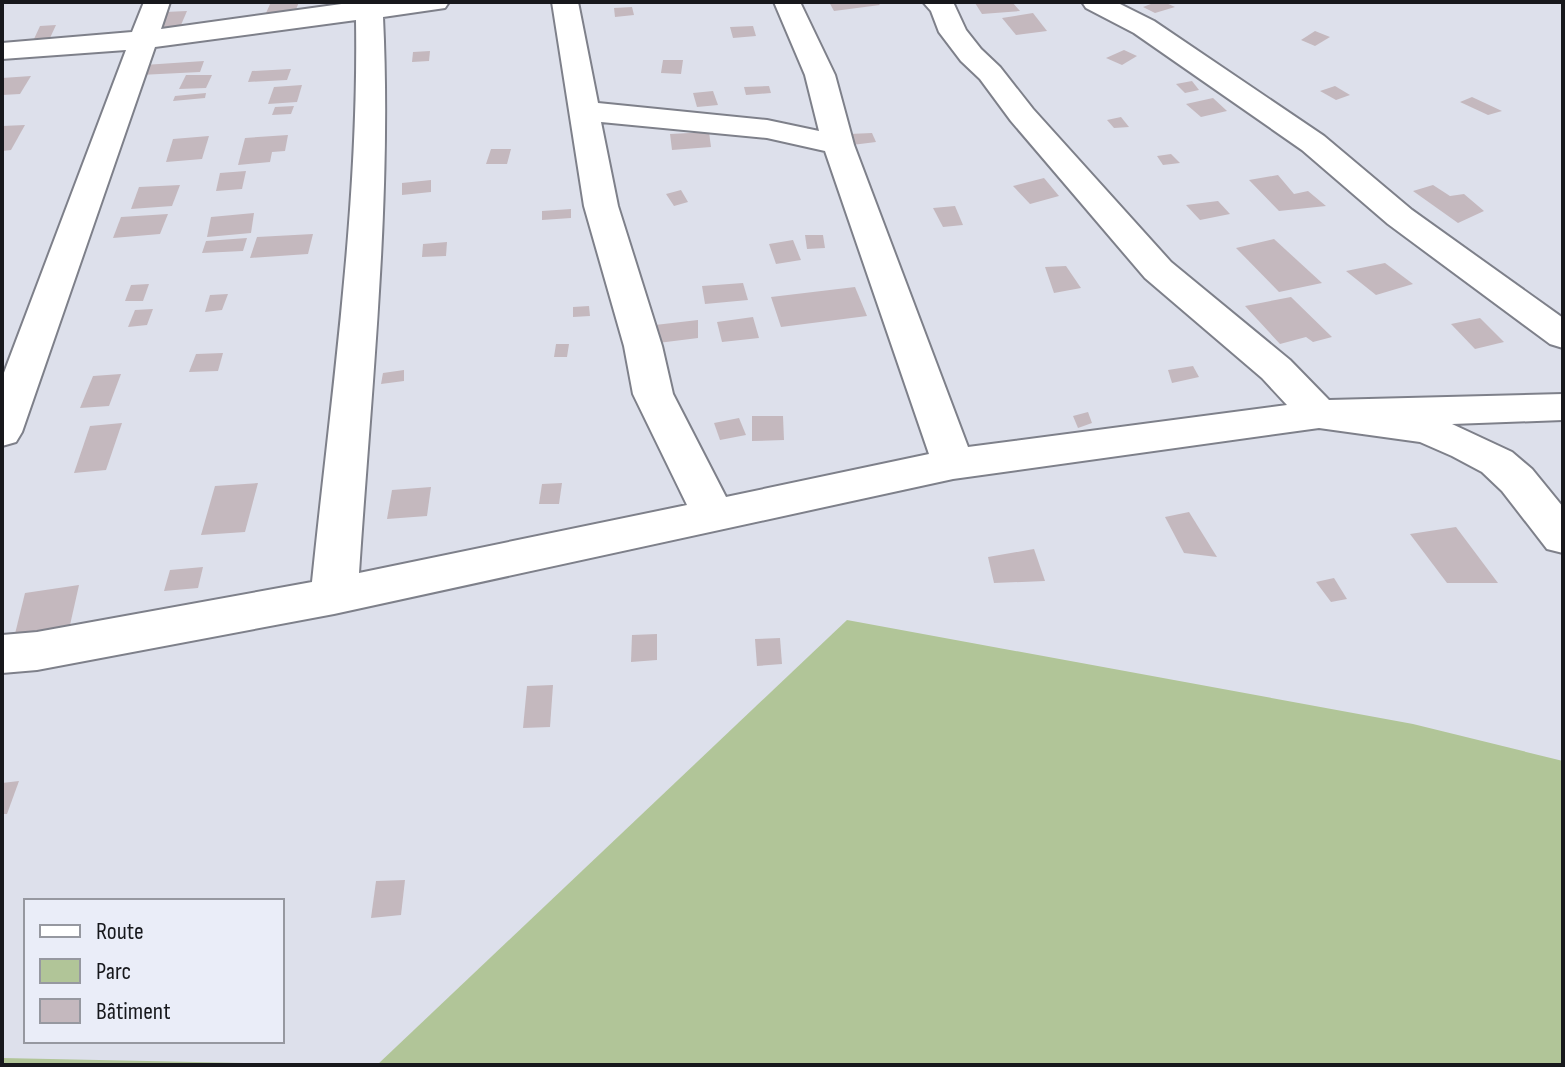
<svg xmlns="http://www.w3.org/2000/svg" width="1565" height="1067" font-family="'Sofia Sans Condensed',sans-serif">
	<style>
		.green { fill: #b1c598 }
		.building { fill: #c4b8be }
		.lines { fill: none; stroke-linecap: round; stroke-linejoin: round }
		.street-casing { stroke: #7e808a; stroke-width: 4 }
		.street { fill: #fff; fill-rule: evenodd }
	</style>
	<rect width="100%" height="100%" fill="#dde0eb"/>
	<g class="green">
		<path d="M847,620l566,104 150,37v304h-1186z"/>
		<path d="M2,1058l338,7h-338z"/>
	</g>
	<g class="building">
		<path d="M271,2h28l-4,10 -29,1z"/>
		<path d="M829,2h48l3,3 -46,6z"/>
		<path d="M994,2h18l8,9 -38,3 -7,-11z"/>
		<path d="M1156,2h8l11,5 -20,6 -12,-6z"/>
		<path d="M632,7l2,8 -19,2 -1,-9z"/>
		<path d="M187,11l-9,21 -23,1 10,-21z"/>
		<path d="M1033,13l14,18 -31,4 -14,-17z"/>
		<path d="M56,25l-6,13 -16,1 6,-13z"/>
		<path d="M753,26l3,10 -23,2 -3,-11z"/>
		<path d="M1315,31l15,6 -15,9 -14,-6z"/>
		<path d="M1124,50l13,6 -15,9 -16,-7z"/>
		<path d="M430,51l-1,10 -17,1 1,-10z"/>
		<path d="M663,60h20l-2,14 -20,-1z"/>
		<path d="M204,61l-4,11 -60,3 4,-10z"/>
		<path d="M291,69l-4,11 -39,2 4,-11z"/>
		<path d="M186,75h26l-6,13 -27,1z"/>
		<path d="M31,76l-11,18 -18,1v-17z"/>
		<path d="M1192,81l7,9 -14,3 -9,-9z"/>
		<path d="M302,85l-5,17 -29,2 6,-17z"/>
		<path d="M769,86l2,7 -25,2 -2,-8z"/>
		<path d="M1335,86l15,9 -14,5 -16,-9z"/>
		<path d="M713,91l5,14 -21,2 -4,-14z"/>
		<path d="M206,93l-1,5 -32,3 2,-5z"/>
		<path d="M1472,97l30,14 -14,4 -28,-13z"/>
		<path d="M1213,98l14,13 -26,6 -15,-13z"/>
		<path d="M294,106l-3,8 -19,1 3,-8z"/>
		<path d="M1121,117l8,10 -15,1 -7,-8z"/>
		<path d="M25,125l-14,25 -9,1v-25z"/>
		<path d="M709,132l2,15 -39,3 -2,-16z"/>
		<path d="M872,133l4,9 -24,3 -3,-11z"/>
		<path d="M288,135l-3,16 -13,1 -2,10 -32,3 7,-27z"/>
		<path d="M209,136l-7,23 -36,3 7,-23z"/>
		<path d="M491,149h20l-4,15h-21z"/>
		<path d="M1171,154l9,9 -17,2 -6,-9z"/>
		<path d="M246,171l-4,18 -26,2 4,-18z"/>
		<path d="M1278,175l16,19 14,-3 18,15 -47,5 -30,-31z"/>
		<path d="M1044,178l15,18 -29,8 -17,-18z"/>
		<path d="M431,180v12l-29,3v-12z"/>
		<path d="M180,185l-8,21 -41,3 8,-22z"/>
		<path d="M1433,185l17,11 14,-2 20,17 -26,12 -45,-32z"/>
		<path d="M681,190l7,12 -14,4 -8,-12z"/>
		<path d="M1218,201l12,13 -30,6 -14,-15z"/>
		<path d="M955,206l8,19 -20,2 -10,-19z"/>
		<path d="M571,209v9l-29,2v-9z"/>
		<path d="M254,213l-3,20 -44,4 4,-20z"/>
		<path d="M168,214l-8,20 -47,4 8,-21z"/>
		<path d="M313,234l-5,20 -58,4 7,-21z"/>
		<path d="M805,235h18l2,13 -18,1z"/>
		<path d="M247,238l-4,13 -41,2 4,-12z"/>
		<path d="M1274,239l48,44 -43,9 -43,-44z"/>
		<path d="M793,240l8,20 -25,4 -7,-20z"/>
		<path d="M447,242l-1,14 -24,1 1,-13z"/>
		<path d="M1385,263l28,21 -37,11 -30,-24z"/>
		<path d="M1066,266l15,22 -27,5 -9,-26z"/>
		<path d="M743,283l5,17 -43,4 -3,-18z"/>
		<path d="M149,284l-6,17h-18l6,-16z"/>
		<path d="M855,287l12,29 -86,11 -10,-30z"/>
		<path d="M228,294l-6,16 -17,2 5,-17z"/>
		<path d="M1291,297l41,40 -19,5 -7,-5 -26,7 -35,-38z"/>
		<path d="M589,306l1,10 -17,1v-10z"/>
		<path d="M153,309l-6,16 -19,2 7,-17z"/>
		<path d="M753,317l6,21 -37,4 -5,-20z"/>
		<path d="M1480,318l24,24 -29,7 -24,-25z"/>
		<path d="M698,320v18l-40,5 -3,-18z"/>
		<path d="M556,344h13l-2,13h-13z"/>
		<path d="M223,353l-5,18 -29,1 7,-18z"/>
		<path d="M1193,366l6,11 -27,6 -4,-13z"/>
		<path d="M404,370v11l-23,3 2,-11z"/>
		<path d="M121,374l-12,32 -29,2 13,-32z"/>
		<path d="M1088,412l4,11 -14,5 -5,-12z"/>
		<path d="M752,416h31l1,24 -32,1z"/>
		<path d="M739,418l7,17 -26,5 -6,-17z"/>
		<path d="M122,423l-16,47 -32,3 16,-47z"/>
		<path d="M258,483l-13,49 -44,3 14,-49z"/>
		<path d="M562,483l-3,21h-20l3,-20z"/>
		<path d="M431,487l-4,29 -40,3 5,-29z"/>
		<path d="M1189,512l28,45 -33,-4 -19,-36z"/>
		<path d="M1456,527l42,56h-51l-37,-49z"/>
		<path d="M1034,549l11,32 -51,2 -6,-26z"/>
		<path d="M203,567l-5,21 -34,3 6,-21z"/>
		<path d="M1334,578l13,21 -16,3 -15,-20z"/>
		<path d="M79,585l-11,49 -55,8 12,-49z"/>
		<path d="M657,634v26l-26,2 1,-27z"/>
		<path d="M780,638l2,26 -25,2 -2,-27z"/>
		<path d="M553,685l-3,42 -27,1 4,-42z"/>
		<path d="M19,781l-12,33h-5v-31z"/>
		<path d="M405,880l-4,35 -30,3 5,-37z"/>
	</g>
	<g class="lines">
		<defs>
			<g id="street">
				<path d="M144,2h26l-9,27 195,-27h93l-4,6 -62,9c9,185 -12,371 -24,556l328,-68 -54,-111 -9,-48 -40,-140 -32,-204h26l20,101 169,17 52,11 -14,-56 -31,-73h26l35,73 19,70 114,302 319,-42 -25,-27 -117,-100 -134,-157 -31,-42 -19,-18 -22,-29 -8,-21 -8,-9h30l13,28 15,19 19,18 33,42 138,153 119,98 39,40 234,-6v26l-111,4 60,28 20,17 31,38v46l-16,-4 -45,-58 -20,-19 -30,-16 -32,-14 -101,-14 -366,51 -619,135 -297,56 -35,3v-38l35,-3 275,-50c19,-186 47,-374 44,-562l-201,27 -133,385 -6,10 -14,4v-68l124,-328 -124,9v-16l130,-11zM601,122l166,16 58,13 104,303 -203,43 -53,-103 -11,-48 -44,-140z"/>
				<path d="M1082,2h34l38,19 170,115 88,74 151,108v30l-13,-4 -162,-120 -86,-74 -168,-117 -48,-25z"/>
			</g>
		</defs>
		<use href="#street" class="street-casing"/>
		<use href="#street" class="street"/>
	</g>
	<rect width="1565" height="1067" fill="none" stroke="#17181c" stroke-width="8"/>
	<rect x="24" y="899" width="260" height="144" fill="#eaedf8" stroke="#9698a0" stroke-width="2"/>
	<rect x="40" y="925" width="40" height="12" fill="#ffffff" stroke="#9698a0" stroke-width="2"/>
	<text x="96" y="939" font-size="24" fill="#17181c">Route</text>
	<rect x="40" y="959" width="40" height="24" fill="#b1c598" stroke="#9698a0" stroke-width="2"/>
	<text x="96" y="979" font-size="24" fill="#17181c">Parc</text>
	<rect x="40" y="999" width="40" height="24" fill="#c4b8be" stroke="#9698a0" stroke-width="2"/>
	<text x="96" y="1019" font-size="24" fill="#17181c">Bâtiment</text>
</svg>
